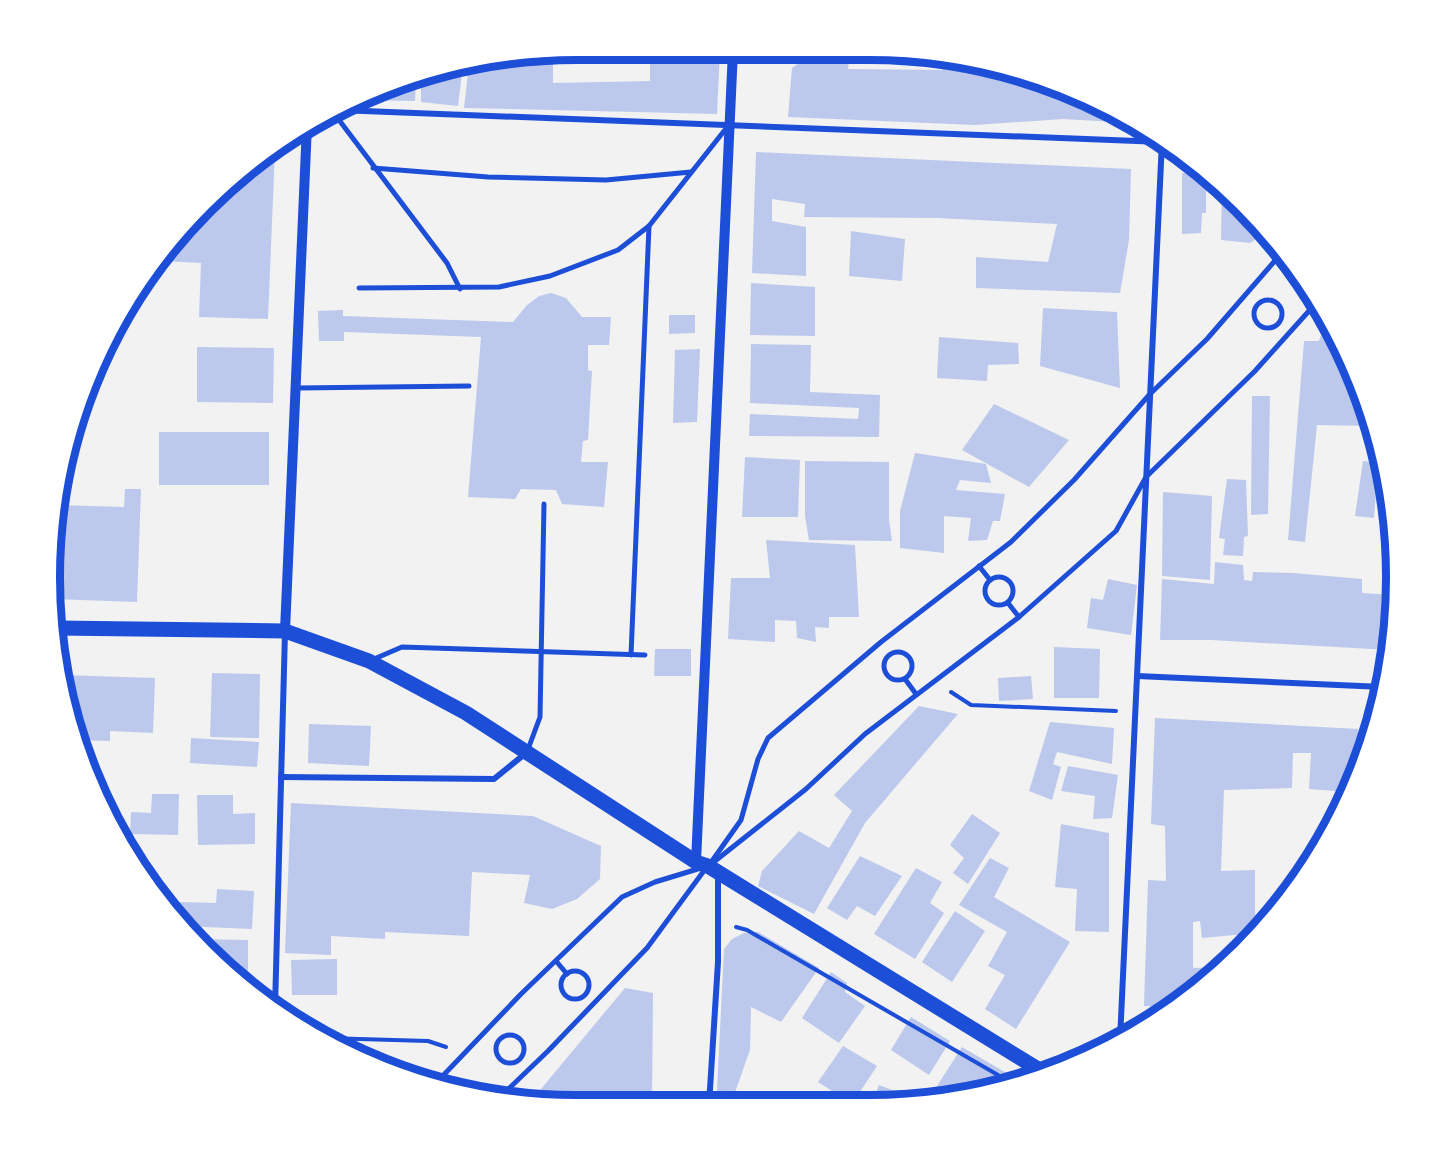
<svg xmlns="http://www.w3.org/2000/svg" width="1446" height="1155" font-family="Ubuntu,sans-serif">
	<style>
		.building { fill: #bdc9ec }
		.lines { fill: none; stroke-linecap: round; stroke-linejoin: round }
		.path { stroke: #1d4ed8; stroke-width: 4 }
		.pedestrian { stroke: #1d4ed8; stroke-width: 5 }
		.minor { stroke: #1d4ed8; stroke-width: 6 }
		.tertiary { stroke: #1d4ed8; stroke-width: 10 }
		.primary { stroke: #1d4ed8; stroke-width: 15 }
		.rim { fill: none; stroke: #1d4ed8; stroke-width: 8 }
	</style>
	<rect width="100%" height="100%" fill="#f2f2f2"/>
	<g class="building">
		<path d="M650,50h70l-3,64 -253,-6 5,-44 84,-9v28l97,-2z"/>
		<path d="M817,50h33l-2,19 95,1v-11l36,7 -1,9 61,3 92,41v4l-68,-4 -88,6 -187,-8 4,-49z"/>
		<path d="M463,65l-5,41 -37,-4v-26l20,-9z"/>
		<path d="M416,78l-1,23 -54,-1 6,-2z"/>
		<path d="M275,150l-7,169 -69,-2 2,-54 -41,-2 44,-57z"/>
		<path d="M756,152l375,17 -2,71 -9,53 -144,-5v-31l72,5 9,-38 -120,-6 -133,-1 1,-13 -33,-5v22l34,6v49l-54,-3z"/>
		<path d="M1182,173l24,1v39h-4l-1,20 -19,1z"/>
		<path d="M1222,187l40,48 -12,8 -29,-3z"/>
		<path d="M851,231l54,8 -3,42 -53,-5z"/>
		<path d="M751,283l64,4v49l-65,-1z"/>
		<path d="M551,293l15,5 16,19h29l-2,28h-21v25l4,1 -4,69 -5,1 -2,21h27l-4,45 -42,-3 -6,-14 -35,-1 -6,10 -47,-2 13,-160 -137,-5v9h-25l-1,-30 25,-1v6l170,6 14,-17 12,-9z"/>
		<path d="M1043,308l74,4 3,76 -80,-22z"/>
		<path d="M669,315h26v18l-26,1z"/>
		<path d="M1327,316l42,92 4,18 -56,-1 -12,117 -17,-2 16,-199h15z"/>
		<path d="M939,337l79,6 1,21 -31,1 -1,16 -50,-3z"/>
		<path d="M751,344l60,1 -1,47 70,3 -1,42 -130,-1 1,-22 108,5 1,-11 -109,-5z"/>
		<path d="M197,347l77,1 -1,55 -76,-1z"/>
		<path d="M700,349l-3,73 -24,1 2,-73z"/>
		<path d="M1252,396h18l-2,118 -17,1z"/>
		<path d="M994,404l75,36 -40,47 -67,-37z"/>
		<rect x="159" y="432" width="110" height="53"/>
		<path d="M915,453l71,11 5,19 -31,-3 -4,10 49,4 -5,27h-7l-6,19 -19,1 3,-23 -27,-2v37l-44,-5v-37z"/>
		<path d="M745,457l55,3 -2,57h-56z"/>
		<path d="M805,461l84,1v58l3,21 -83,-1 -4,-24z"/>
		<path d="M1363,461l18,2 4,16 -8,-1 -3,40 -19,-2z"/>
		<path d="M1227,479l19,1 2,56 -4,1 -1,19 -20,-1 2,-16 -6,-1z"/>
		<path d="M125,489h16l-4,113 -85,-3 -2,-22 9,-72 65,2z"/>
		<path d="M1163,492l49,4 -2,84 -48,-4z"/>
		<path d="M766,540l89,5 4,72h-30v11l-14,-1 1,15 -19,-4 -1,-17 -21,-1v22l-47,-3 3,-61h39z"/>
		<path d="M1215,562l28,3 1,15 8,1 1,-9 40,1 69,6v14l33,2v17l-6,38 -178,-10h-51l2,-61 52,5z"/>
		<path d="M1108,579l29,6 -6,50 -44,-7 4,-30 12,2z"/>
		<path d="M1054,647l46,2 -1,49h-45z"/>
		<path d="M655,649h36v27h-37z"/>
		<path d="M212,673l48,1 -1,64 -49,-1z"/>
		<path d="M62,675l93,3 -2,55 -43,-2v10l-32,-1 -11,-26z"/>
		<path d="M1031,676l2,23 -34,2 -1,-23z"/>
		<path d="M919,706l39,8 -93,109 -51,91 -56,-28 4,-15 37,-40 30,17 23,-37 -18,-16z"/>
		<path d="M1155,718l203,11v40l-9,23 -40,-3 2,-36h-18l-1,35 -68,2 -3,81 34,-1v63l-53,5 -2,-17 -7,1v46l30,-1 -52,40 -27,-1 4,-126 18,1 -1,-55 -14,-2z"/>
		<path d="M1050,722l64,6 -2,36 -55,-12 -4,12 8,3 -9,33 -23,-9z"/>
		<path d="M309,724l62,2 -2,40 -61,-3z"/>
		<path d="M191,738l68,4 -2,25 -67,-4z"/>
		<path d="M1068,766l50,9 -6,43 -19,1 2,-23 -34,-5z"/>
		<path d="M152,794h27l-1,41 -48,-1 1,-22 20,1z"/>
		<path d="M197,795h36v19l22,-1v31l-57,1z"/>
		<path d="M291,803l242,13 68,30 -1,33 -23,20 -25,10 -28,-6 6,-28 -58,-3 -3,64 -84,-4v7l-54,-3v19l-46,-2z"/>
		<path d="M972,814l28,19 -32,51 -15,-11 11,-15 -14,-13z"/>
		<path d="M1061,824l48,9v99l-34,-1 2,-42 -22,-2z"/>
		<path d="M860,856l42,20 -27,40 -18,-10 -10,14 -20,-12z"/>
		<path d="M990,858l19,10 -15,29 76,45 -54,87 -31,-20 20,-34 -17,-9 19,-34 -48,-27z"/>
		<path d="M916,868l26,14 -12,21 14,10 -29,46 -41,-25z"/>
		<path d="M217,889l37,2 -2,38 -71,-3 -3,-4 1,-20 37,1z"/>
		<path d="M955,911l30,20 -33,51 -30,-20z"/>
		<path d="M758,932l61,36 -38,54 -30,-15 -1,43 -17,48 44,7h-60l-1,-7h17l-16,-7 7,-142 8,-10 12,-6z"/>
		<path d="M196,939l52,1v45l-40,-35z"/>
		<path d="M337,959v36h-45l-1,-35z"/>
		<path d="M831,972l16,11 -2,9 20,14 -26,37 -37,-25z"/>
		<path d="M625,988l28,5 -1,112h-75l-46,-4z"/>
		<path d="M1149,1010l16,1 -16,12z"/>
		<path d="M911,1017l39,24 -21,34 -38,-25z"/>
		<path d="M843,1046l34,20 -25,38 -34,-22z"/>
		<path d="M962,1047l58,34 -92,19z"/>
		<path d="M879,1085l37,14 -2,3 -11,2h-31z"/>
	</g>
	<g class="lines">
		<g class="path">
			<path d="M951,692l20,13 145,6"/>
			<path d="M736,927l11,3 251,145"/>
			<path d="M325,1038l103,3 18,6"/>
		</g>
		<g class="pedestrian">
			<path d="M333,112l114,151 13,26"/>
			<path d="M373,168l115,9 118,3 85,-8"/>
			<path d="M359,288l140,-1 51,-11 68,-26 31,-24 79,-100"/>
			<circle cx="1268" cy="314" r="14"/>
			<path d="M297,388l172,-2"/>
			<path d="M979,566l11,14"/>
			<circle cx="999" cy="591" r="14"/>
			<path d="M1008,603l11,14"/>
			<circle cx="898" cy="666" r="14"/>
			<path d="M631,655l18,-429"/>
			<path d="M374,659l28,-12 243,8"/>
			<path d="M905,679l11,15"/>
			<path d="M527,752l13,-35 4,-213"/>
			<path d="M712,861l29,-41 17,-61 10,-21 113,-96 130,-100 63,-62 76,-86 57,-55 72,-83"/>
			<path d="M710,865l96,-76 59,-55 154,-117 97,-86 30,-54 109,-106 62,-69"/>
			<path d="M556,961l11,13"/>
			<circle cx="575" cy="985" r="14"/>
			<circle cx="510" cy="1049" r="14"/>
			<path d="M435,1084l86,-90 101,-97 33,-15 46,-14"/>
			<path d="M499,1098l49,-47 99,-103 59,-80"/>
		</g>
		<g class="minor">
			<path d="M338,110l824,32"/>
			<path d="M1137,676l246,11"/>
			<path d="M281,777l213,2 32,-26"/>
			<path d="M275,1008l10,-376"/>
			<path d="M1120,1040l42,-899"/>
			<path d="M709,1105l9,-143v-87"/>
		</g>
		<g class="tertiary">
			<path d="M285,631l22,-506"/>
			<path d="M696,862l37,-812"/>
		</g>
		<path class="primary" d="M56,628l229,3 84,30 97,52 230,149 12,4 338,208"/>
	</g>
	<path d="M0 0H1446V1155H0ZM577 60H869A517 517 0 0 1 1386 577V578A517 517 0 0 1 869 1095H577A517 517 0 0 1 60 578V577A517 517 0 0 1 577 60Z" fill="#fff" fill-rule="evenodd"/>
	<path class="rim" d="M577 60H869A517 517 0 0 1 1386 577V578A517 517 0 0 1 869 1095H577A517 517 0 0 1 60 578V577A517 517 0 0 1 577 60Z"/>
</svg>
